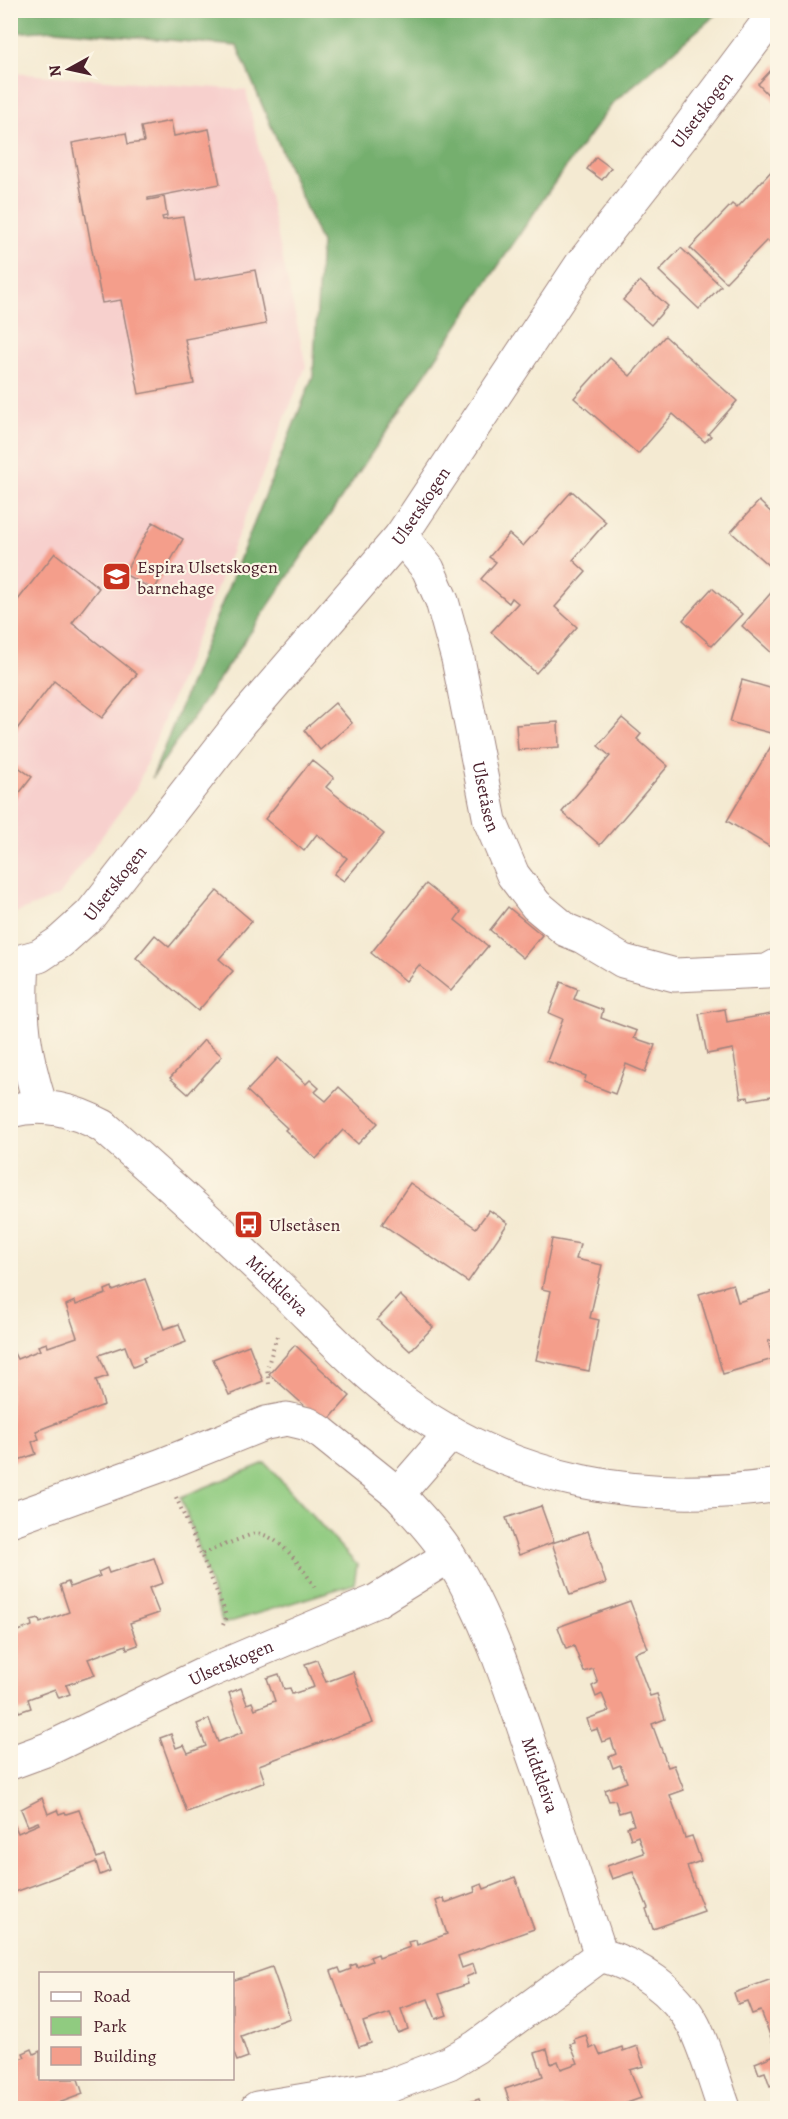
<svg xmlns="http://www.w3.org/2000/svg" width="788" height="2119" font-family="Alegreya,serif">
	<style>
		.built { fill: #f7d0cd }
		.green { fill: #90cb80; stroke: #6d7556; stroke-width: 1.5 }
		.forest { fill: #74af6e; stroke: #5f674c; stroke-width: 1.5 }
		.building { fill: #f49e8b }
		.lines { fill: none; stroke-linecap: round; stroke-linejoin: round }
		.minor-casing { stroke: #9f847e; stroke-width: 35 }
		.path { stroke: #9f847e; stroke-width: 4; stroke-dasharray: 1.5 4.5; stroke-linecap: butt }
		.minor { stroke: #fff; stroke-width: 33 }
		.labels { text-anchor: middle; stroke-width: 4.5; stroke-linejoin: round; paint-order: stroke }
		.street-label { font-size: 18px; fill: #4a1f2b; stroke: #fcf5e5 }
		.poi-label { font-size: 18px; fill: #4a1f2b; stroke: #fcf5e5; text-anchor: start }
	</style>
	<rect width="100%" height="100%" fill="#fcf5e5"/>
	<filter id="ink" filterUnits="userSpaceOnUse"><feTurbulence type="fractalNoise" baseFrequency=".0167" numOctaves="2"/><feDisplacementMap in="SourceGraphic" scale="12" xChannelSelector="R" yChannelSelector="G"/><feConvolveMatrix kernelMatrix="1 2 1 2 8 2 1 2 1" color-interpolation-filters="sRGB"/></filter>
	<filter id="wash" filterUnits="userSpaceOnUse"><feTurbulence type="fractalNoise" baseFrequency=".008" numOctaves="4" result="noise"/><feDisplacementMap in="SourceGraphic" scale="24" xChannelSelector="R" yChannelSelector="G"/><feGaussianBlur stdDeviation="1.35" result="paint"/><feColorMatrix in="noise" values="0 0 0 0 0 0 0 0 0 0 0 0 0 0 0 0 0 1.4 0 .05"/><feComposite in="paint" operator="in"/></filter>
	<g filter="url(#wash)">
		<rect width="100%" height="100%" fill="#f4ead2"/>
		<path class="built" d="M10,73l236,17 60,276 -170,423 -77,107 -48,19z"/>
		<path class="green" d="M265,1463l92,102 -3,19 -131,40 -42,-127z"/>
		<path class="forest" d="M11,10l709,1 -107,92 -56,76 -405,599 161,-402 8,-133 -84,-197 -182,-16 -44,3z"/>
		<g id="blocks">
			<g class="building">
				<path d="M777,64v40l-19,-20z"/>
				<path d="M171,121l3,15 35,-7 11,55 -72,14v2l16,-3 3,19 -5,1 1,3 20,-3 12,64 60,-11 11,54 -81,15 9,45 -55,10 -18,-94 -19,3 -30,-160 54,-10 2,11 16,-2 -3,-15z"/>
				<path d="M596,157l15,11 -9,12 -15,-11z"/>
				<path d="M777,165v72l-6,7 -4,-4 -41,42 -36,-34 42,-44 5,4z"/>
				<path d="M681,248l40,38 -22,23 -40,-38z"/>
				<path d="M640,281l28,25 -17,19 -28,-25z"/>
				<path d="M665,336l72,65 -29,33 3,2 -6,6 -32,-28 -35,40 -64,-56 36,-40 20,18z"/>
				<path d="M572,491l34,31 -33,38 13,12 -31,35 22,20 -41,46 -45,-41 27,-29 -6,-5 -3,5 -28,-24 15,-17 -7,-5 20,-23 14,12z"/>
				<path d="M759,501l18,17v55l-46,-41z"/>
				<path d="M153,522l30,17 -29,51 -30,-16z"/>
				<path d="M55,553l44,35 -27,35 65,51 -35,44 -48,-37 -40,52 -4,-2v-121z"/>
				<path d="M777,586v65l-3,4 -32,-29z"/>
				<path d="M712,588l30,26 -30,32 -29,-26z"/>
				<path d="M742,680l35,10v32l-3,12 -44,-12z"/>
				<path d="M335,703l17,20 -32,27 -16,-20z"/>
				<path d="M622,718l19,16 -4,5 31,27 -68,79 -38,-33 48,-56 -12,-10z"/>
				<path d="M558,722l1,25 -41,3 -2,-25z"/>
				<path d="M777,736v115l-50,-30z"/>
				<path d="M312,760l22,18 -8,9 58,47 -40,47 -10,-7 13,-16 -30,-24 -13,17 -39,-32z"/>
				<path d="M10,761l22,16 -22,28z"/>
				<path d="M426,884l35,28 -6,8 33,26 -37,45 -32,-26 -13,16 -35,-28z"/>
				<path d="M217,891l35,30 -33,38 14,12 -35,40 -62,-53 19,-23 14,12z"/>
				<path d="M508,907l34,28 -19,23 -33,-28z"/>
				<path d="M561,982l17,7 -4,10 29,11 -2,8 36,13 -3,7 21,7 -10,27 -19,-8 -11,30 -31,-12 2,-6 -39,-15 16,-42 -14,-6z"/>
				<path d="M725,1009l2,13 50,-9v82l-28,5 -1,-3 -7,1 -8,-49 -26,5 -8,-40z"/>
				<path d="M204,1040l18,16 -34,38 -18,-16z"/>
				<path d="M278,1058l28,26 4,-4 9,8 -4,4 11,9 13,-14 39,36 -20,21 -15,-14 -27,29 -31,-29 2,-2 -40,-37z"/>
				<path d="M410,1183l66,45 13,-18 19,13 -40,59 -86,-58z"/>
				<path d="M552,1239l28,5 -4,15 26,6 -12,53 9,2 -10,51 -53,-11 15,-69 -9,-2z"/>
				<path d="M145,1279l19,50 15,-5 7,18 -43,16 2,4 -12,5 -8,-21 -26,9 9,21 -12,4 8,25 -68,26 3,8 -7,3 4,12 -26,9v-118l7,14 23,-9 -2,-4 9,-3 1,4 29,-10 -11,-32 9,-4 1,4 30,-11 -1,-4 7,-3 1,4z"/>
				<path d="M733,1284l5,18 39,-12v49l-9,2 5,18 -50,15 -24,-80z"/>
				<path d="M400,1295l33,32 -23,24 -33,-31z"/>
				<path d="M249,1345l14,36 -34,14 -16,-36z"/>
				<path d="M295,1345l55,51 -25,28 -56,-50z"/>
				<path d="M541,1506l13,36 -35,13 -13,-37z"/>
				<path d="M588,1531l18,52 -36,12 -18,-52z"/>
				<path d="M154,1558l9,25 -14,5 10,25 -29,10 8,22 -11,4 -1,-4 -38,14 7,16 -29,10 4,9 -11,4 -4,-9 -27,10 3,9 -12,4 -7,-20 -2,1v-59l22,-8 -1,-5 8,-2 1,4 29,-11 -9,-27 8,-3 2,5 30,-11 -2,-4 9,-4 2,5z"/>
				<path d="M630,1601l18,47 -14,5 16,43 7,-2 8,25 -13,5 16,43 6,-2 10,25 -14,5 15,43 7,-2 9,25 -14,5 17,45 -51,18 -7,-20 2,-1 -15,-36 -21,7 -5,-13 37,-13 -6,-17 -7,3 -4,-12 7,-2 -5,-15 -10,3 -4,-13 -6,1 -4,-11 22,-8 -7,-17 -7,3 -4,-11 7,-3 -5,-15 -9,3 -5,-13 -6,2 -4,-12 22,-8 -7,-17 -6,3 -4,-11 6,-3 -5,-14 -9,3 -10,-26 -8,3 -8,-22z"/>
				<path d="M317,1660l9,22 27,-10 20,51 -114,42 6,17 -78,30 -27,-74 11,-4 5,14 8,-3 4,8 18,-7 -9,-22 12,-5 9,23 25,-10 -14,-39 12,-5 6,16 5,-2 3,7 20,-8 -8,-23 12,-4 5,15 6,-1 2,6 22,-7 -9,-23z"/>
				<path d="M42,1798l6,16 9,-4 2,4 6,-2 1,2 13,-4 18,48 7,-3 6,16 -10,4 -4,-13 -86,32v-66l5,-2 3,7 21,-9 -1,-2 -10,4 -7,-17z"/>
				<path d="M515,1877l19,52 -76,27 4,12 11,-4 3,9 -10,4 2,7 -29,10 8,21 -11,4 -8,-20 -27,10 7,20 -10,4 -8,-20 -27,9 8,21 -12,4 -28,-76 8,-3 2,5 10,-4 -1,-3 6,-2 1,3 15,-6 -2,-4 8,-3 1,4 31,-11 -2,-5 8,-2 1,5 30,-11 -11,-33 8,-3 1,5 30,-11 -1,-5 8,-3 2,5z"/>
				<path d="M272,1967l18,51 -49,18 7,21 -11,4 -5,-12v-68z"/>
				<path d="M777,1977v106l-7,3 -5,-14 -6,2 -4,-11 22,-9 -16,-43 -9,3 -5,-13 -9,3 -4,-11z"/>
				<path d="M586,2035l4,14 6,-3 4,9 22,-8 1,4 14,-5 7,20 -14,4 11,28 -28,10h-101l-7,-19 38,-13 -8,-23 12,-4 4,15 7,-3 3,8 17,-6 -8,-19 5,-1 -1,-4z"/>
				<path d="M32,2049l2,5 6,-3v28h38l5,15 -27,10 1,4h-47v-46l15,-5 -2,-4z"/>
				<path d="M479,2099l3,9h-12l-3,-5z"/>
			</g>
		</g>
	</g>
	<g filter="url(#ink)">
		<use href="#blocks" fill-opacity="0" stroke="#9f847e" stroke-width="1.5"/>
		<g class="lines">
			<defs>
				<g id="minor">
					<path id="s1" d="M401,536l27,33 14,32 16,58 32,162 23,54 23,30 30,25 17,7 40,24 52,14 92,-4 11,-6"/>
					<path d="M23,962c-4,56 1,91 18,145"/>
					<path id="s2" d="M10,964l29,-8 21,-14 31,-28 150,-192 160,-186 180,-271 106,-135 90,-120"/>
					<path id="s3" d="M10,1111c34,-9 63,-1 93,15 58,51 115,102 171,156 42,40 82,85 129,120 110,80 241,104 375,83"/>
					<path id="s4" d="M451,1433l-53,61c18,20 38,40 52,63 37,59 59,126 81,192 24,68 47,137 70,206"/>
					<path d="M10,1520l152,-55 104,-42 21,-4 21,5 14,9 76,61"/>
					<path id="s5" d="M10,1763l38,-14 160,-77 168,-71 73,-45"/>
					<path d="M601,1955c37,10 75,36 93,71 12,24 21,57 30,82"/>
					<path d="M257,2108l132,-22 60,-23 27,-16 125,-92"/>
				</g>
			</defs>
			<use href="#minor" class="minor-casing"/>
			<g class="path">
				<path d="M269,1384l-2,-16 10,-32"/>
				<path d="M176,1497l25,57"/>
				<path d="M223,1625l3,-7 -2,-9 -23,-55 54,-21c24,1 49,36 60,55"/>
			</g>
			<use href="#minor" class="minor"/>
		</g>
	</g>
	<defs>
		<symbol id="school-square" viewBox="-11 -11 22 22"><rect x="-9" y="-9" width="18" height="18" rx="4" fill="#c8321e" stroke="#fcf5e5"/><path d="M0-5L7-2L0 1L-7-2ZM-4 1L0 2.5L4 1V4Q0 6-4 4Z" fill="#fff"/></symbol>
		<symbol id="bus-square" viewBox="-11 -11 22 22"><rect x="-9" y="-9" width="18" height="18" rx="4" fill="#c8321e" stroke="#fcf5e5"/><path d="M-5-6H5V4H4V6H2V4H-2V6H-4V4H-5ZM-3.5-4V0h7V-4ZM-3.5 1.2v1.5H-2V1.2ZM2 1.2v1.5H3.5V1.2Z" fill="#fff"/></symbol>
	</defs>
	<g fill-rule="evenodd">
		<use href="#school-square" x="100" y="560" width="33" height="33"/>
		<use href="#bus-square" x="232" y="1208" width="33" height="33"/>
	</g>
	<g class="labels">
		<g class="street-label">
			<text dy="6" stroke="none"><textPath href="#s2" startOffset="1108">Ulsetskogen</textPath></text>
			<text dy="6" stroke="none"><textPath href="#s2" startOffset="622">Ulsetskogen</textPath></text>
			<text dy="6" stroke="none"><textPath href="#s1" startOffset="278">Ulsetåsen</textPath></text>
			<text dy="6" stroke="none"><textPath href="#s2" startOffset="136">Ulsetskogen</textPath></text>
			<text dy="6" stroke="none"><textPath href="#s3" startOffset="333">Midtkleiva</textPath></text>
			<text dy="6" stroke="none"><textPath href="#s5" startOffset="243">Ulsetskogen</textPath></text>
			<text dy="6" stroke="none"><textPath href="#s4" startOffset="399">Midtkleiva</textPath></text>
		</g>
		<g class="poi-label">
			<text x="137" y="573">Espira Ulsetskogen<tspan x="137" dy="21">barnehage</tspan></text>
			<text x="269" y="1231">Ulsetåsen</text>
		</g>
	</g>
	<rect width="788" height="2119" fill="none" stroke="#fcf5e5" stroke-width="36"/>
	<rect x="39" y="1972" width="195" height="108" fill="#fcf5e5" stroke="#b59f9b" stroke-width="1.5"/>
	<rect x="51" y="1992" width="30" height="9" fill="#ffffff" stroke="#b59f9b" stroke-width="1.5"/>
	<text x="93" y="2002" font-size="18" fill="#4a1f2b">Road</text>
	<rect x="51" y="2017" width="30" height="18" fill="#90cb80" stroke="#b59f9b" stroke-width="1.5"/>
	<text x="93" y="2032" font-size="18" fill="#4a1f2b">Park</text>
	<rect x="51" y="2047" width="30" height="18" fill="#f49e8b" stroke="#b59f9b" stroke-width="1.5"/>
	<text x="93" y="2062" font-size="18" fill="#4a1f2b">Building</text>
	<g transform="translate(69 69) rotate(262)" stroke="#fcf5e5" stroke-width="4.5" paint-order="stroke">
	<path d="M0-4.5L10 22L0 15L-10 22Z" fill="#4a1f2b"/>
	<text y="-9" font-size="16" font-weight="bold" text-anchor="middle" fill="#4a1f2b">N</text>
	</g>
</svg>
